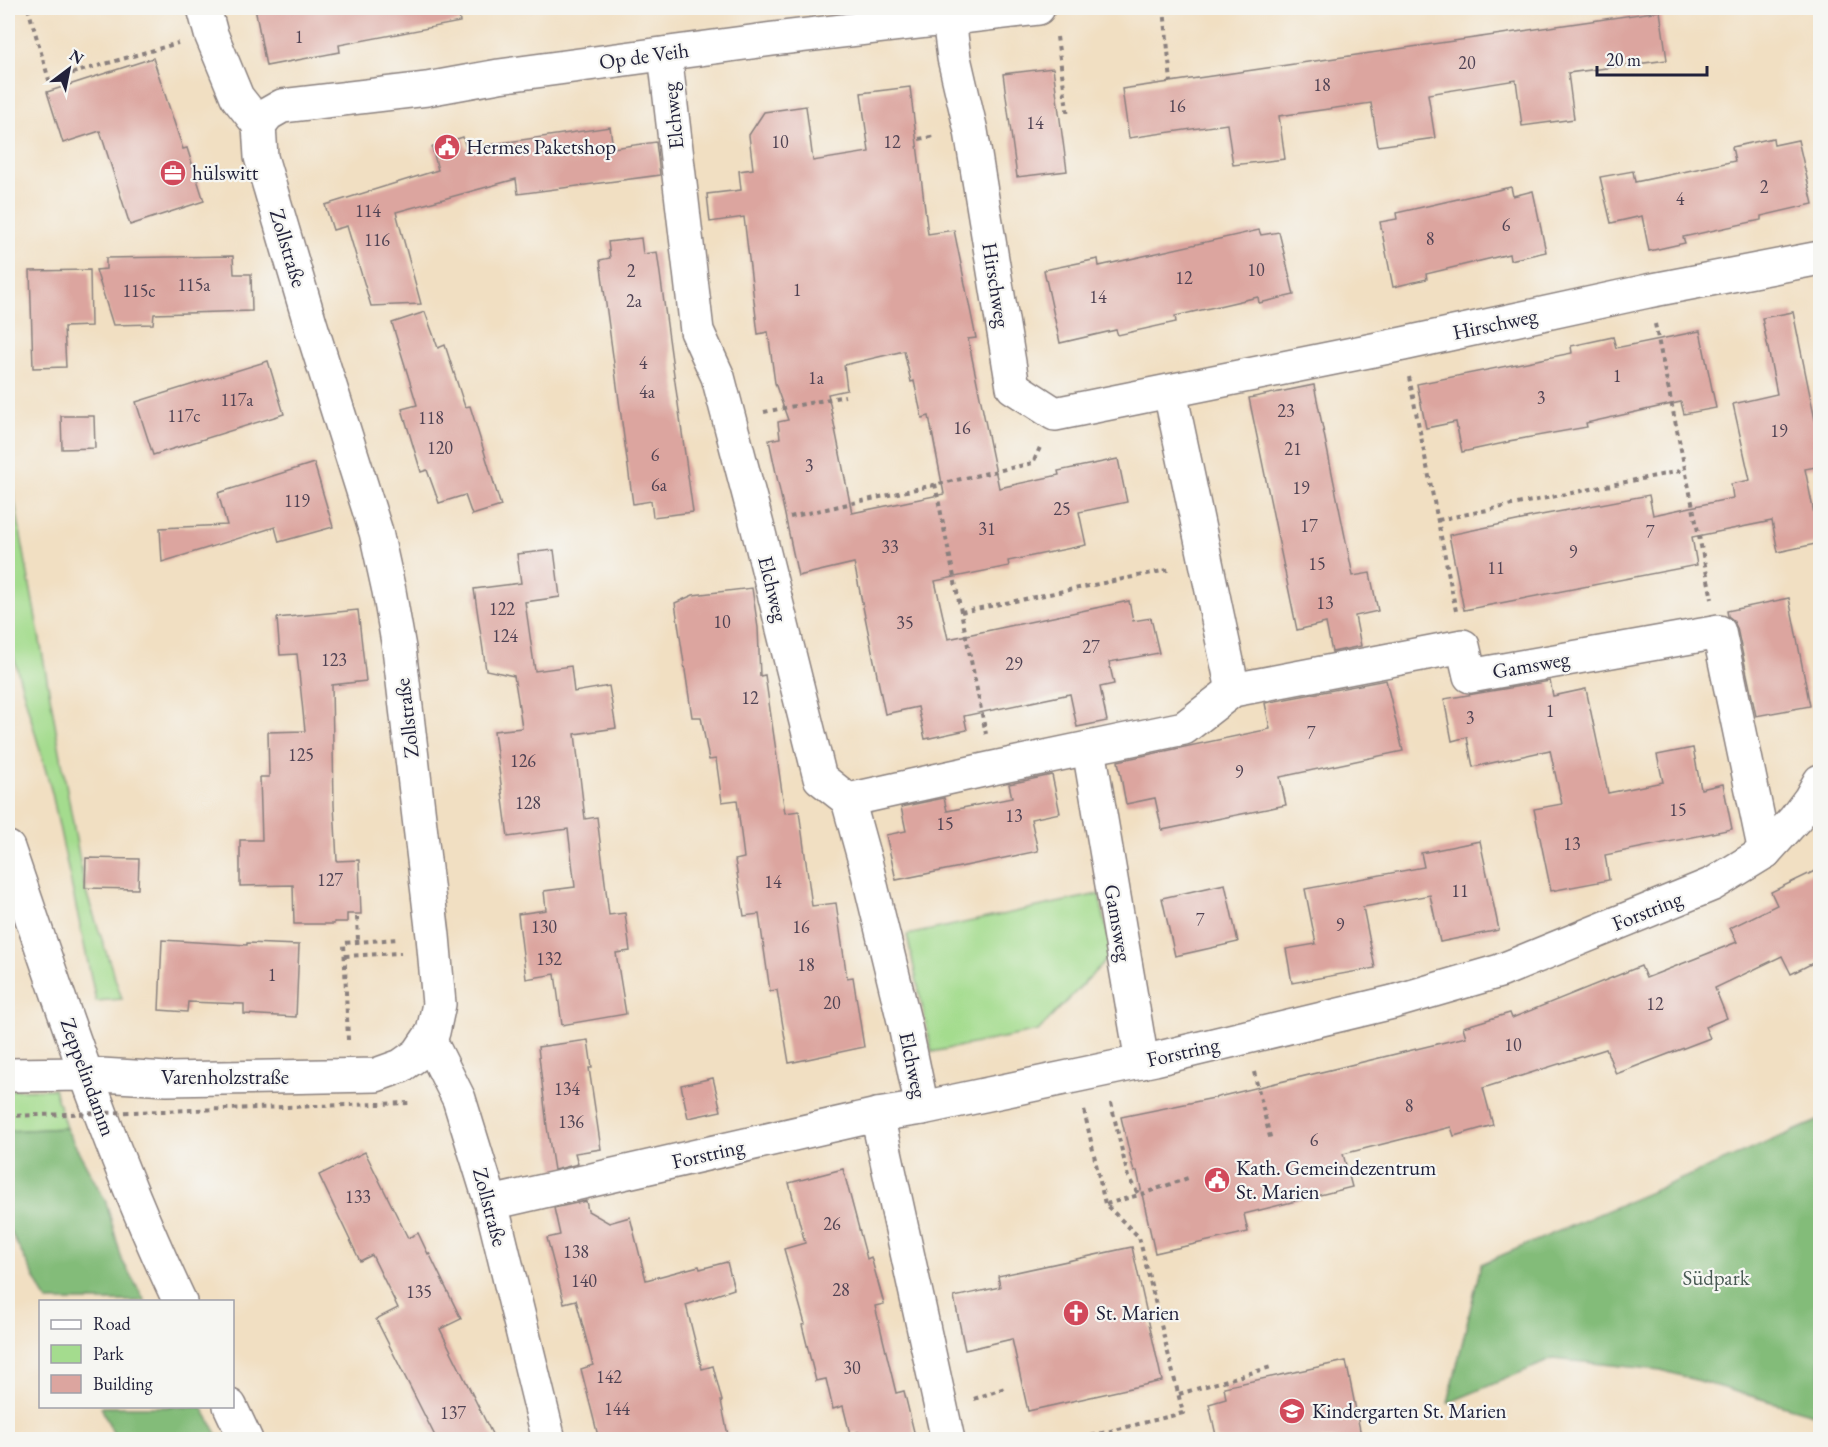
<svg xmlns="http://www.w3.org/2000/svg" width="1828" height="1447" font-family="'EB Garamond',serif">
	<style>
		.green { fill: #a4dc8e; stroke: #637f64; stroke-width: 1.5 }
		.forest { fill: #83bc79; stroke: #526f5a; stroke-width: 1.5 }
		.building { fill: #dca59f; fill-rule: evenodd }
		.lines { fill: none; stroke-linecap: round; stroke-linejoin: round }
		.minor-casing { stroke: #8a807e; stroke-width: 36 }
		.major-casing { stroke: #8a807e; stroke-width: 36 }
		.path { stroke: #8a807e; stroke-width: 4; stroke-dasharray: 4.5 4.5; stroke-linecap: butt }
		.minor { stroke: #fff; stroke-width: 33 }
		.major { stroke: #fff; stroke-width: 33 }
		.path-bridge { stroke: #8a807e; stroke-width: 4; stroke-dasharray: 4.5 4.5; stroke-linecap: butt }
		.labels { text-anchor: middle; stroke-width: 4.5; stroke-linejoin: round; paint-order: stroke }
		.number-label { font-size: 18px; fill: #504354 }
		.street-label { font-size: 21px; fill: #22223b; stroke: #f6f6f2 }
		.poi-label { font-size: 21px; fill: #22223b; stroke: #f6f6f2; text-anchor: start }
		.park-label { font-size: 21px; fill: #495a54; stroke: #f6f6f2 }
	</style>
	<rect width="100%" height="100%" fill="#f6f6f2"/>
	<filter id="ink" filterUnits="userSpaceOnUse"><feTurbulence type="fractalNoise" baseFrequency=".0167" numOctaves="2"/><feDisplacementMap in="SourceGraphic" scale="12" xChannelSelector="R" yChannelSelector="G"/><feConvolveMatrix kernelMatrix="1 2 1 2 8 2 1 2 1" color-interpolation-filters="sRGB"/></filter>
	<filter id="wash" filterUnits="userSpaceOnUse"><feTurbulence type="fractalNoise" baseFrequency=".008" numOctaves="4" result="noise"/><feDisplacementMap in="SourceGraphic" scale="24" xChannelSelector="R" yChannelSelector="G"/><feGaussianBlur stdDeviation="1.35" result="paint"/><feColorMatrix in="noise" values="0 0 0 0 0 0 0 0 0 0 0 0 0 0 0 0 0 1.4 0 .05"/><feComposite in="paint" operator="in"/></filter>
	<g filter="url(#wash)">
		<rect width="100%" height="100%" fill="#f1dfc2"/>
		<g class="green">
			<path d="M8,464l77,425 37,110 -26,2 -44,-208 -44,-156z"/>
			<path d="M1099,894l13,60 -74,77 -106,21 -25,-117z"/>
			<path d="M54,1089l12,39 -58,3v-41z"/>
		</g>
		<g class="forest">
			<path d="M1820,1120v296l-159,-46 -108,-11 -105,44 33,-139z"/>
			<path d="M66,1128l40,74 16,58 23,41h-98l-39,-74v-96z"/>
			<path d="M101,1407h101l18,32h-104z"/>
		</g>
		<g id="blocks">
			<g class="building">
				<path d="M255,8h203l2,14 -121,23 1,7 -74,14z"/>
				<path d="M1660,11l7,49 -99,13 6,46 -52,7 -6,-46 -88,14 7,44 -57,8 -7,-43 -92,13 6,43 -52,6 -6,-41 -98,14 -7,-49z"/>
				<path d="M153,58l30,91 4,-1 17,53 -74,24 -30,-94 -37,12 -16,-51z"/>
				<path d="M1053,68l14,103 -50,6 -14,-103z"/>
				<path d="M910,87l18,147 26,-4 22,108 -8,1 31,149 60,-13 -1,-4 60,-12 9,43 -48,10 7,33 -78,16 1,5 -74,15 13,58 181,-38 4,20 18,-3 8,35 -50,9 5,22 -14,3 7,34 -30,6 -7,-33 -106,22 3,14 -42,9 -7,-32 -33,7 -31,-151 -56,13 -29,-136 11,-2 -2,-16 10,-2 -13,-37 -7,-51 -10,2 -14,-117 -34,5 -3,-28 34,-4 -2,-19 14,-2 -4,-34 15,-23 42,-6 7,55 56,-9 -8,-59zM904,351l7,31 3,-1 8,37 7,-2 15,78 -92,19 -24,-119 19,-4 -3,-25z"/>
				<path d="M610,127l3,21 43,-6 4,33 -142,19 -2,-15 -120,33 25,92 -50,2 -24,-80 -14,4 -8,-25 113,-35 -6,-23 31,-10 3,11z"/>
				<path d="M1773,138l1,7 24,-5 15,64 -52,12v4l-78,17 2,6 -36,8 -7,-35 -31,7 -11,-46 33,-6 2,11 100,-21 -3,-14z"/>
				<path d="M1511,187l2,9 20,-5 13,61 -36,8 -1,-6 -83,20 1,5 -34,8 -13,-65 17,-3 -1,-6z"/>
				<path d="M1259,230l2,5 18,-3 15,63 -35,8 -1,-6 -83,19 1,6 -58,13 -2,-5 -56,13 -16,-73 54,-11 1,7z"/>
				<path d="M641,238l2,16 14,-2 36,260 -40,5 -2,-16 -18,3 -33,-244 10,-2 -2,-16z"/>
				<path d="M233,256l1,18h17l1,37 -98,3 -1,10 -40,1 -17,-55 10,-1v-11z"/>
				<path d="M90,270l1,56 -27,1 2,40 -33,1 -3,-97z"/>
				<path d="M425,312l13,36 7,-3 20,62 5,-1 31,100 -29,9 -7,-20 -26,8 -12,-33 -6,2 -19,-63 15,-4 -25,-82z"/>
				<path d="M1793,312l22,108 2,-1 4,18v29l-16,3 15,74 -42,9 -6,-31 -80,16 5,28 -233,45 -15,-75 77,-16 -1,-1 124,-23 4,20 80,-17 -2,-14 19,-4 -17,-76 44,-10 -15,-76z"/>
				<path d="M1700,331l16,77 -32,6 -3,-12 -95,21 1,4 -78,14v1l-47,10 -6,-30 -30,6 -9,-44 155,-31 -1,-7 42,-9 3,11z"/>
				<path d="M268,361l16,53 -131,41 -17,-53z"/>
				<path d="M1314,385l39,191 17,-3 8,38 -23,5 6,30 -29,6 -6,-29 -29,7 -48,-232z"/>
				<path d="M61,416h33l1,32 -33,1z"/>
				<path d="M314,463l19,64 -54,15 -4,-15 -113,35 -2,-34 67,-3 -9,-32z"/>
				<path d="M554,550l6,47 -35,5 10,69 36,-5 3,26 35,-6 7,42 -41,6 10,85 12,-2 12,98 16,-2 5,38 -14,2 10,61 -64,11 -7,-51 -29,5 -8,-65 28,-4 -2,-19 31,-4 -7,-58 -60,8 -14,-106 28,-3 -4,-28 -4,-24 -28,-6 -12,-81 47,-6 -4,-29z"/>
				<path d="M752,588l6,40 2,48 5,-1 20,138 14,-2 13,95 24,-3 11,75 6,-1 11,70 -75,16 -12,-73 -7,1 -11,-77 -15,2 -9,-56 9,-2 -7,-58 -15,2 -6,-43 -7,1 -8,-43h-9l-17,-114 18,-8z"/>
				<path d="M1789,598l21,108 -54,10 -19,-88 -4,-8 -5,-4 -1,-5z"/>
				<path d="M358,610l8,71 -34,4 2,120 3,56 22,-1 2,54h-14v8h-13v2h-40l-1,-39 -53,1v-46h22l-2,-63h9l-1,-45 37,-1 -8,-77 -17,1 -3,-37z"/>
				<path d="M1386,680l17,71 -123,26 6,28 -124,25 -7,-32 -29,6 -8,-43 152,-32 -5,-26z"/>
				<path d="M1550,681l3,15 33,-7 22,104 55,-11 -6,-27 36,-7 8,41 22,-5 9,45 -127,26 4,25 -58,11 -17,-82 28,-5 -12,-54 -77,17 -6,-30 -15,4 -8,-42z"/>
				<path d="M1052,775l8,38 -29,6 7,32 -142,29 -10,-45 20,-4 -5,-24 43,-9 3,13 65,-13 -3,-14z"/>
				<path d="M1480,841l19,89 -59,12 -10,-47 -67,12 12,61 -83,15 -6,-34 30,-5 -11,-55 119,-22 -3,-14z"/>
				<path d="M86,858l53,1 -1,30 -53,-1z"/>
				<path d="M1821,868v91l-30,15 -9,-18 -67,32 12,30 -22,9 5,11 -94,36 -10,-25 -123,39 10,37 -39,11 -3,-9 -108,27 9,33 -108,27 4,18 -93,21 -18,-82 -3,1 -13,-55 93,-19 252,-61 -3,-10 47,-14 2,5 129,-52 5,12 91,-36 -7,-14 47,-23 -6,-13z"/>
				<path d="M1225,884l13,58 -63,14 -13,-58z"/>
				<path d="M162,940l85,5v-2l52,2 -3,72 -52,-3v-10l-56,-2 -1,10 -28,-2z"/>
				<path d="M588,1040l4,28h-3l12,81 -26,4 3,11 -24,6 -7,-43 -9,-80z"/>
				<path d="M713,1078l8,33 -33,7 -7,-33z"/>
				<path d="M365,1152l43,86 10,-5 10,21 1,-1 32,66 -21,10 55,111h-58l-61,-121 22,-11 -26,-53 -12,6 -41,-86z"/>
				<path d="M843,1169l24,90 4,-2 13,47 -9,2 21,87 8,-2 12,49h-56l-2,-8 -8,2 -7,-28 -10,3 -7,-30 -10,2 -14,-56 3,-1 -21,-75 21,-6 -16,-60z"/>
				<path d="M586,1201l2,10 21,12 21,-6 16,63 53,-14 1,3 27,-7 7,27 -48,16 16,64 11,-3 9,35h-1l8,39h-130l-18,-71 12,-4 -17,-65 -12,3 -17,-65 13,-3 -6,-27z"/>
				<path d="M1132,1247l30,134 -134,30 -16,-72 -47,11 -11,-53 46,-10 -2,-11z"/>
				<path d="M1346,1361l16,79h-145l-8,-36 17,-5 -2,-12z"/>
			</g>
		</g>
	</g>
	<g filter="url(#ink)">
		<use href="#blocks" fill-opacity="0" stroke="#8a807e" stroke-width="1.5"/>
		<g class="lines">
			<defs>
				<g id="minor">
					<path d="M949,19l5,39 17,73 42,256 42,27 348,-70 245,-53 172,-33"/>
					<path d="M665,54l32,277 21,46 39,148 63,253 28,22 18,65 38,156 18,87"/>
					<path d="M259,125l9,-11 14,-8 145,-17 72,-13 274,-37 265,-31"/>
					<path d="M1170,392l63,298"/>
					<path d="M1089,749l53,313"/>
					<path d="M848,800l145,-32 191,-40 49,-38 230,-44 7,30 249,-44 46,220"/>
					<path d="M429,1039l30,60 32,104 58,237"/>
					<path d="M8,1075l77,-1 82,5 209,-4 25,-9 17,-12 15,-22 6,-28 -6,-68 -34,-288 -10,-57 -13,-59 -65,-206 -50,-169 -2,-32 -22,-28 -26,-63 -7,-26"/>
					<path d="M877,1115l71,325"/>
					<path d="M491,1203l386,-88 45,-7 233,-49 238,-57 107,-31 213,-87 52,-32 30,-33 15,-20 10,-18"/>
				</g>
				<g id="major">
					<path d="M8,848c52,153 102,307 172,454"/>
					<path d="M230,1406l16,34"/>
				</g>
			</defs>
			<use href="#minor" class="minor-casing"/>
			<use href="#major" class="major-casing"/>
			<g class="path">
				<path d="M28,8l21,72 129,-37"/>
				<path d="M1164,8l7,74"/>
				<path d="M1057,37l11,79"/>
				<path d="M919,139l17,-3"/>
				<path d="M1655,324l57,275"/>
				<path d="M1409,377l47,234"/>
				<path d="M764,412l81,-16"/>
				<path d="M935,484l51,250"/>
				<path d="M790,517l243,-54 8,-18"/>
				<path d="M1438,520l247,-50"/>
				<path d="M961,612l211,-43"/>
				<path d="M357,917l1,24"/>
				<path d="M345,956l56,-3"/>
				<path d="M348,1040l-4,-97 54,-4"/>
				<path d="M1254,1072l17,69"/>
				<path d="M1111,1103l17,74 11,18 52,-18"/>
				<path d="M1106,1204l33,-9"/>
				<path d="M1179,1394l92,-27"/>
				<path d="M974,1399l31,-11"/>
				<path d="M1074,1440l109,-27 -44,-176 -34,-33 -21,-94"/>
			</g>
			<use href="#minor" class="minor"/>
			<use href="#major" class="major"/>
			<path class="path-bridge" d="M8,1116l401,-13"/>
		</g>
	</g>
	<defs>
		<symbol id="civic-disc" viewBox="-11 -11 22 22"><circle r="9.5" fill="#d1495b" stroke="#f6f6f2"/><path d="M-.6-6.5H3V-4.5H.6V-3L4-1V1h2V6H-6V1h2V-1L-.6-3ZM-1.2 2.5V6h2.4V2.5Z" fill="#fff"/></symbol>
		<symbol id="office-disc" viewBox="-11 -11 22 22"><circle r="9.5" fill="#d1495b" stroke="#f6f6f2"/><path d="M-6-3h4V-5.5h4V-3h4V5H-6ZM-1-4.5V-3h2v-1.5ZM-6 0V1H6V0Z" fill="#fff"/></symbol>
		<symbol id="church-disc" viewBox="-11 -11 22 22"><circle r="9.5" fill="#d1495b" stroke="#f6f6f2"/><path d="M-1.2-6h2.4v3.5h3.3v2.4h-3.3V6h-2.4V-.1h-3.3v-2.4h3.3Z" fill="#fff"/></symbol>
		<symbol id="school-disc" viewBox="-11 -11 22 22"><circle r="9.5" fill="#d1495b" stroke="#f6f6f2"/><path d="M0-5L7-2L0 1L-7-2ZM-4 1L0 2.5L4 1V4Q0 6-4 4Z" fill="#fff"/></symbol>
	</defs>
	<g fill-rule="evenodd">
		<use href="#civic-disc" x="432" y="132" width="30" height="30"/>
		<use href="#office-disc" x="158" y="158" width="30" height="30"/>
		<use href="#civic-disc" x="1202" y="1165" width="30" height="30"/>
		<use href="#church-disc" x="1061" y="1298" width="30" height="30"/>
		<use href="#school-disc" x="1277" y="1396" width="30" height="30"/>
	</g>
	<g class="labels">
		<g class="number-label">
			<text x="299" y="43">1</text>
			<text x="1467" y="69">20</text>
			<text x="1322" y="91">18</text>
			<text x="1177" y="112">16</text>
			<text x="1035" y="129">14</text>
			<text x="780" y="148">10</text>
			<text x="892" y="148">12</text>
			<text x="1764" y="193">2</text>
			<text x="1680" y="205">4</text>
			<text x="368" y="217">114</text>
			<text x="1506" y="231">6</text>
			<text x="1430" y="245">8</text>
			<text x="377" y="246">116</text>
			<text x="1256" y="276">10</text>
			<text x="631" y="277">2</text>
			<text x="1184" y="284">12</text>
			<text x="194" y="291">115a</text>
			<text x="797" y="296">1</text>
			<text x="139" y="297">115c</text>
			<text x="1098" y="303">14</text>
			<text x="634" y="307">2a</text>
			<text x="643" y="369">4</text>
			<text x="1617" y="382">1</text>
			<text x="816" y="384">1a</text>
			<text x="647" y="398">4a</text>
			<text x="1541" y="404">3</text>
			<text x="237" y="406">117a</text>
			<text x="1286" y="417">23</text>
			<text x="184" y="422">117c</text>
			<text x="431" y="424">118</text>
			<text x="962" y="434">16</text>
			<text x="1779" y="437">19</text>
			<text x="440" y="454">120</text>
			<text x="1293" y="455">21</text>
			<text x="655" y="461">6</text>
			<text x="809" y="472">3</text>
			<text x="659" y="491">6a</text>
			<text x="1301" y="494">19</text>
			<text x="297" y="507">119</text>
			<text x="1062" y="515">25</text>
			<text x="1309" y="532">17</text>
			<text x="987" y="535">31</text>
			<text x="1650" y="538">7</text>
			<text x="890" y="553">33</text>
			<text x="1573" y="558">9</text>
			<text x="1317" y="570">15</text>
			<text x="1496" y="574">11</text>
			<text x="1325" y="609">13</text>
			<text x="502" y="615">122</text>
			<text x="722" y="628">10</text>
			<text x="905" y="629">35</text>
			<text x="505" y="642">124</text>
			<text x="1091" y="653">27</text>
			<text x="334" y="666">123</text>
			<text x="1014" y="670">29</text>
			<text x="750" y="704">12</text>
			<text x="1550" y="717">1</text>
			<text x="1470" y="724">3</text>
			<text x="1311" y="739">7</text>
			<text x="301" y="761">125</text>
			<text x="523" y="767">126</text>
			<text x="1239" y="778">9</text>
			<text x="528" y="809">128</text>
			<text x="1678" y="816">15</text>
			<text x="1014" y="822">13</text>
			<text x="945" y="830">15</text>
			<text x="1572" y="850">13</text>
			<text x="330" y="886">127</text>
			<text x="773" y="888">14</text>
			<text x="1460" y="897">11</text>
			<text x="1200" y="926">7</text>
			<text x="1340" y="931">9</text>
			<text x="544" y="933">130</text>
			<text x="801" y="933">16</text>
			<text x="549" y="965">132</text>
			<text x="806" y="971">18</text>
			<text x="272" y="981">1</text>
			<text x="832" y="1009">20</text>
			<text x="1655" y="1010">12</text>
			<text x="1513" y="1051">10</text>
			<text x="567" y="1095">134</text>
			<text x="1409" y="1112">8</text>
			<text x="571" y="1128">136</text>
			<text x="1314" y="1146">6</text>
			<text x="358" y="1203">133</text>
			<text x="832" y="1230">26</text>
			<text x="576" y="1258">138</text>
			<text x="584" y="1287">140</text>
			<text x="841" y="1296">28</text>
			<text x="419" y="1298">135</text>
			<text x="852" y="1374">30</text>
			<text x="609" y="1383">142</text>
			<text x="617" y="1415">144</text>
			<text x="453" y="1419">137</text>
		</g>
		<g class="street-label">
			<text transform="translate(644 56) rotate(-8)" y="7">Op de Veih</text>
			<text transform="translate(673 116) rotate(-96)" y="7">Elchweg</text>
			<text transform="translate(288 248) rotate(73)" y="7">Zollstraße</text>
			<text transform="translate(996 285) rotate(81)" y="7">Hirschweg</text>
			<text transform="translate(1495 324) rotate(-12)" y="7">Hirschweg</text>
			<text transform="translate(773 589) rotate(76)" y="7">Elchweg</text>
			<text transform="translate(1531 665) rotate(-10)" y="7">Gamsweg</text>
			<text transform="translate(407 718) rotate(-97)" y="7">Zollstraße</text>
			<text transform="translate(1647 911) rotate(-22)" y="7">Forstring</text>
			<text transform="translate(1118 923) rotate(80)" y="7">Gamsweg</text>
			<text transform="translate(1183 1052) rotate(-13)" y="7">Forstring</text>
			<text transform="translate(913 1065) rotate(78)" y="7">Elchweg</text>
			<text transform="translate(88 1077) rotate(70)" y="7">Zeppelindamm</text>
			<text x="225" y="1084">Varenholzstraße</text>
			<text transform="translate(708 1154) rotate(-13)" y="7">Forstring</text>
			<text transform="translate(490 1207) rotate(75)" y="7">Zollstraße</text>
		</g>
		<g class="poi-label">
			<text x="466" y="154">Hermes Paketshop</text>
			<text x="192" y="180">hülswitt</text>
			<text x="1236" y="1175">Kath. Gemeindezentrum<tspan x="1236" dy="24">St. Marien</tspan></text>
			<text x="1096" y="1320">St. Marien</text>
			<text x="1312" y="1418">Kindergarten St. Marien</text>
		</g>
		<g class="park-label">
			<text x="1716" y="1285">Südpark</text>
		</g>
	</g>
	<rect width="1828" height="1447" fill="none" stroke="#f6f6f2" stroke-width="30"/>
	<rect x="39" y="1300" width="195" height="108" fill="#f6f6f2" stroke="#a1a1a9" stroke-width="1.5"/>
	<rect x="51" y="1320" width="30" height="9" fill="#ffffff" stroke="#a1a1a9" stroke-width="1.5"/>
	<text x="93" y="1330" font-size="18" fill="#22223b">Road</text>
	<rect x="51" y="1345" width="30" height="18" fill="#a4dc8e" stroke="#a1a1a9" stroke-width="1.5"/>
	<text x="93" y="1360" font-size="18" fill="#22223b">Park</text>
	<rect x="51" y="1375" width="30" height="18" fill="#dca59f" stroke="#a1a1a9" stroke-width="1.5"/>
	<text x="93" y="1390" font-size="18" fill="#22223b">Building</text>
	<g transform="translate(69 69) rotate(32)" stroke="#f6f6f2" stroke-width="4.5" paint-order="stroke">
	<path d="M0-4.5L10 22L0 15L-10 22Z" fill="#22223b"/>
	<text y="-9" font-size="16" font-weight="bold" text-anchor="middle" fill="#22223b">N</text>
	</g>
	<path d="M1597 66v9h110v-9" fill="none" stroke="#22223b" stroke-width="3"/>
	<text x="1606" y="66" font-size="18" fill="#22223b" stroke="#f6f6f2" stroke-width="4.5" paint-order="stroke">20 m</text>
</svg>
